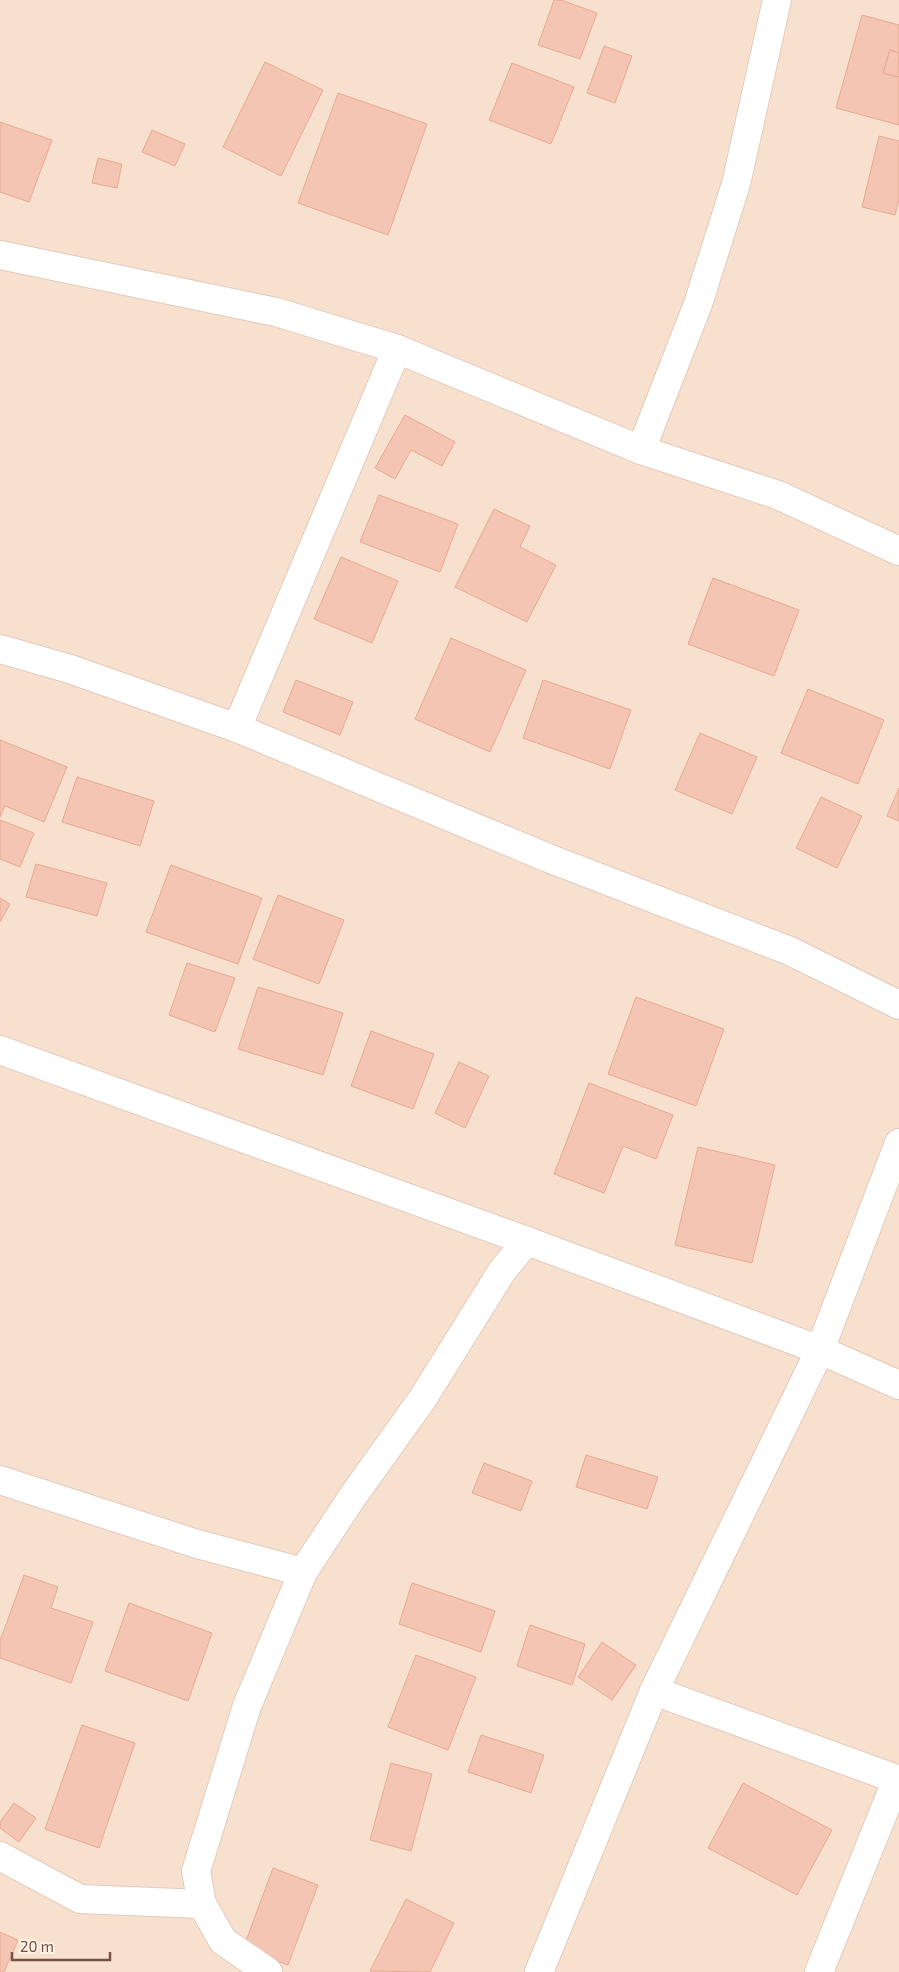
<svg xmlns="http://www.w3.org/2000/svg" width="899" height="1972" font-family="'Exo 2',sans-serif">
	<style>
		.residential { fill: #f7e0ce }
		.building { fill: #f4c5b3; stroke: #e8a992 }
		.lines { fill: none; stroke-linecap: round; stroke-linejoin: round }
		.minor-casing { stroke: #e3cabc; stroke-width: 30 }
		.minor { stroke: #fff; stroke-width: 28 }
	</style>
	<rect width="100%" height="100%" fill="#fdeddd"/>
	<rect class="residential" x="0" y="0" width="899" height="1972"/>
	<g class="building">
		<path d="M554,0h7l36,13 -17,46 -42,-14z"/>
		<path d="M862,15l37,10v28l-9,-3 -7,23 15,4 1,-1v49l-63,-17z"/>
		<path d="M604,46l28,10 -17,47 -28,-10z"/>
		<path d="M890,50l9,3 -1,24 -15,-4z"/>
		<path d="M265,62l58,28 -42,86 -58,-29z"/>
		<path d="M512,63l62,24 -23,57 -62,-24z"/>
		<path d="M338,93l89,31 -39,111 -90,-32z"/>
		<path d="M0,122l52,18 -23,62 -29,-10z"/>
		<path d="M152,130l33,14 -10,22 -33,-14z"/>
		<path d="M879,136l20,5v58l-4,16 -33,-8z"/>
		<path d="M98,158l24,6 -5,24 -25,-5z"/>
		<path d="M405,415l50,27 -13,24 -31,-16 -16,29 -20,-11z"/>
		<path d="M379,495l79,29 -18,48 -80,-30z"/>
		<path d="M494,509l36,17 -10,21 36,18 -29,57 -72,-35z"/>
		<path d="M341,557l57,24 -26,62 -58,-24z"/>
		<path d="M713,578l86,32 -25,66 -86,-32z"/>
		<path d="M451,638l75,32 -36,82 -75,-33z"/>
		<path d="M296,680l57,22 -13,33 -57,-23z"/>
		<path d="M543,680l88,30 -21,59 -87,-31z"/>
		<path d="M808,689l76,31 -26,64 -77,-31z"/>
		<path d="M700,733l57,24 -25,57 -57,-24z"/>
		<path d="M0,740l67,27 -23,55 -39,-16 -5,11z"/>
		<path d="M77,777l77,24 -14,45 -78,-24z"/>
		<path d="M899,788v33l-12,-5z"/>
		<path d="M821,797l41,19 -25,52 -41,-20z"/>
		<path d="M0,820l34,13 -14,34 -20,-8z"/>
		<path d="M36,864l71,19 -10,33 -71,-19z"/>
		<path d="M171,865l91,33 -24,66 -92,-32z"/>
		<path d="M278,895l66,25 -25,64 -66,-25z"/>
		<path d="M0,898l10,6 -10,18z"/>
		<path d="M187,963l48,15 -20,54 -46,-17z"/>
		<path d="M258,987l85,26 -20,62 -85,-26z"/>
		<path d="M636,997l88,32 -28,77 -88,-32z"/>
		<path d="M371,1031l63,23 -21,55 -62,-23z"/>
		<path d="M459,1062l30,14 -24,52 -30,-15z"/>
		<path d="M589,1083l84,32 -17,44 -33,-13 -19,47 -50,-19z"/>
		<path d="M698,1147l77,18 -23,98 -77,-18z"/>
		<path d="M586,1455l72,22 -11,32 -71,-22z"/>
		<path d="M484,1463l48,18 -11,30 -49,-18z"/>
		<path d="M24,1575l34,12 -7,21 42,14 -22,61 -71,-25v-17z"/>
		<path d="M412,1583l83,28 -14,41 -82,-28z"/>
		<path d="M129,1603l83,30 -24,68 -83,-30z"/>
		<path d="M530,1625l55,19 -13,41 -55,-19z"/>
		<path d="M602,1642l34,23 -24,35 -34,-23z"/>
		<path d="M416,1655l60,22 -28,73 -60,-23z"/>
		<path d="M82,1725l53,18 -36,105 -54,-19z"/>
		<path d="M481,1735l63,20 -13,38 -63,-21z"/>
		<path d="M391,1763l41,11 -21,77 -41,-11z"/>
		<path d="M743,1783l89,47 -35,65 -89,-47z"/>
		<path d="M14,1803l22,15 -17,24 -19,-14v-6z"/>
		<path d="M273,1868l45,17 -30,80 -45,-16z"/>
		<path d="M406,1899l48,24 -24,49 -60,-1z"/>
		<path d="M0,1932l18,8 -14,32h-4z"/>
	</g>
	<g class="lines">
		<defs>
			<g id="minor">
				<path d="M0,255l276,57 121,37 244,101 137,45 121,56"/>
				<path d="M641,450l57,-146 38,-120 41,-184"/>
				<path d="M0,649l70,20 167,59 311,130 242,93 109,54"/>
				<path d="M237,728l160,-379"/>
				<path d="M0,1050l527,191"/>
				<path d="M0,1480l197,64 106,28"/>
				<path d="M654,1691l245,89"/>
				<path d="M0,1856l80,43 122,5"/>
				<path d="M268,1972l-45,-31 -21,-37 -6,-33 51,-165 56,-134 50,-76 70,-98 79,-127 25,-30 293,109 79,35"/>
				<path d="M539,1972l115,-281 166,-341 79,-207"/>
				<path d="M819,1972l78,-193"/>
			</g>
		</defs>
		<use href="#minor" class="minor-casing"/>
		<use href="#minor" class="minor"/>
	</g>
	<path d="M12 1952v8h98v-8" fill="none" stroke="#745045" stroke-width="2.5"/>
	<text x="20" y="1952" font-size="15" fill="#745045" stroke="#fff1e4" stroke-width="4" paint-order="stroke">20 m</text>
</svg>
